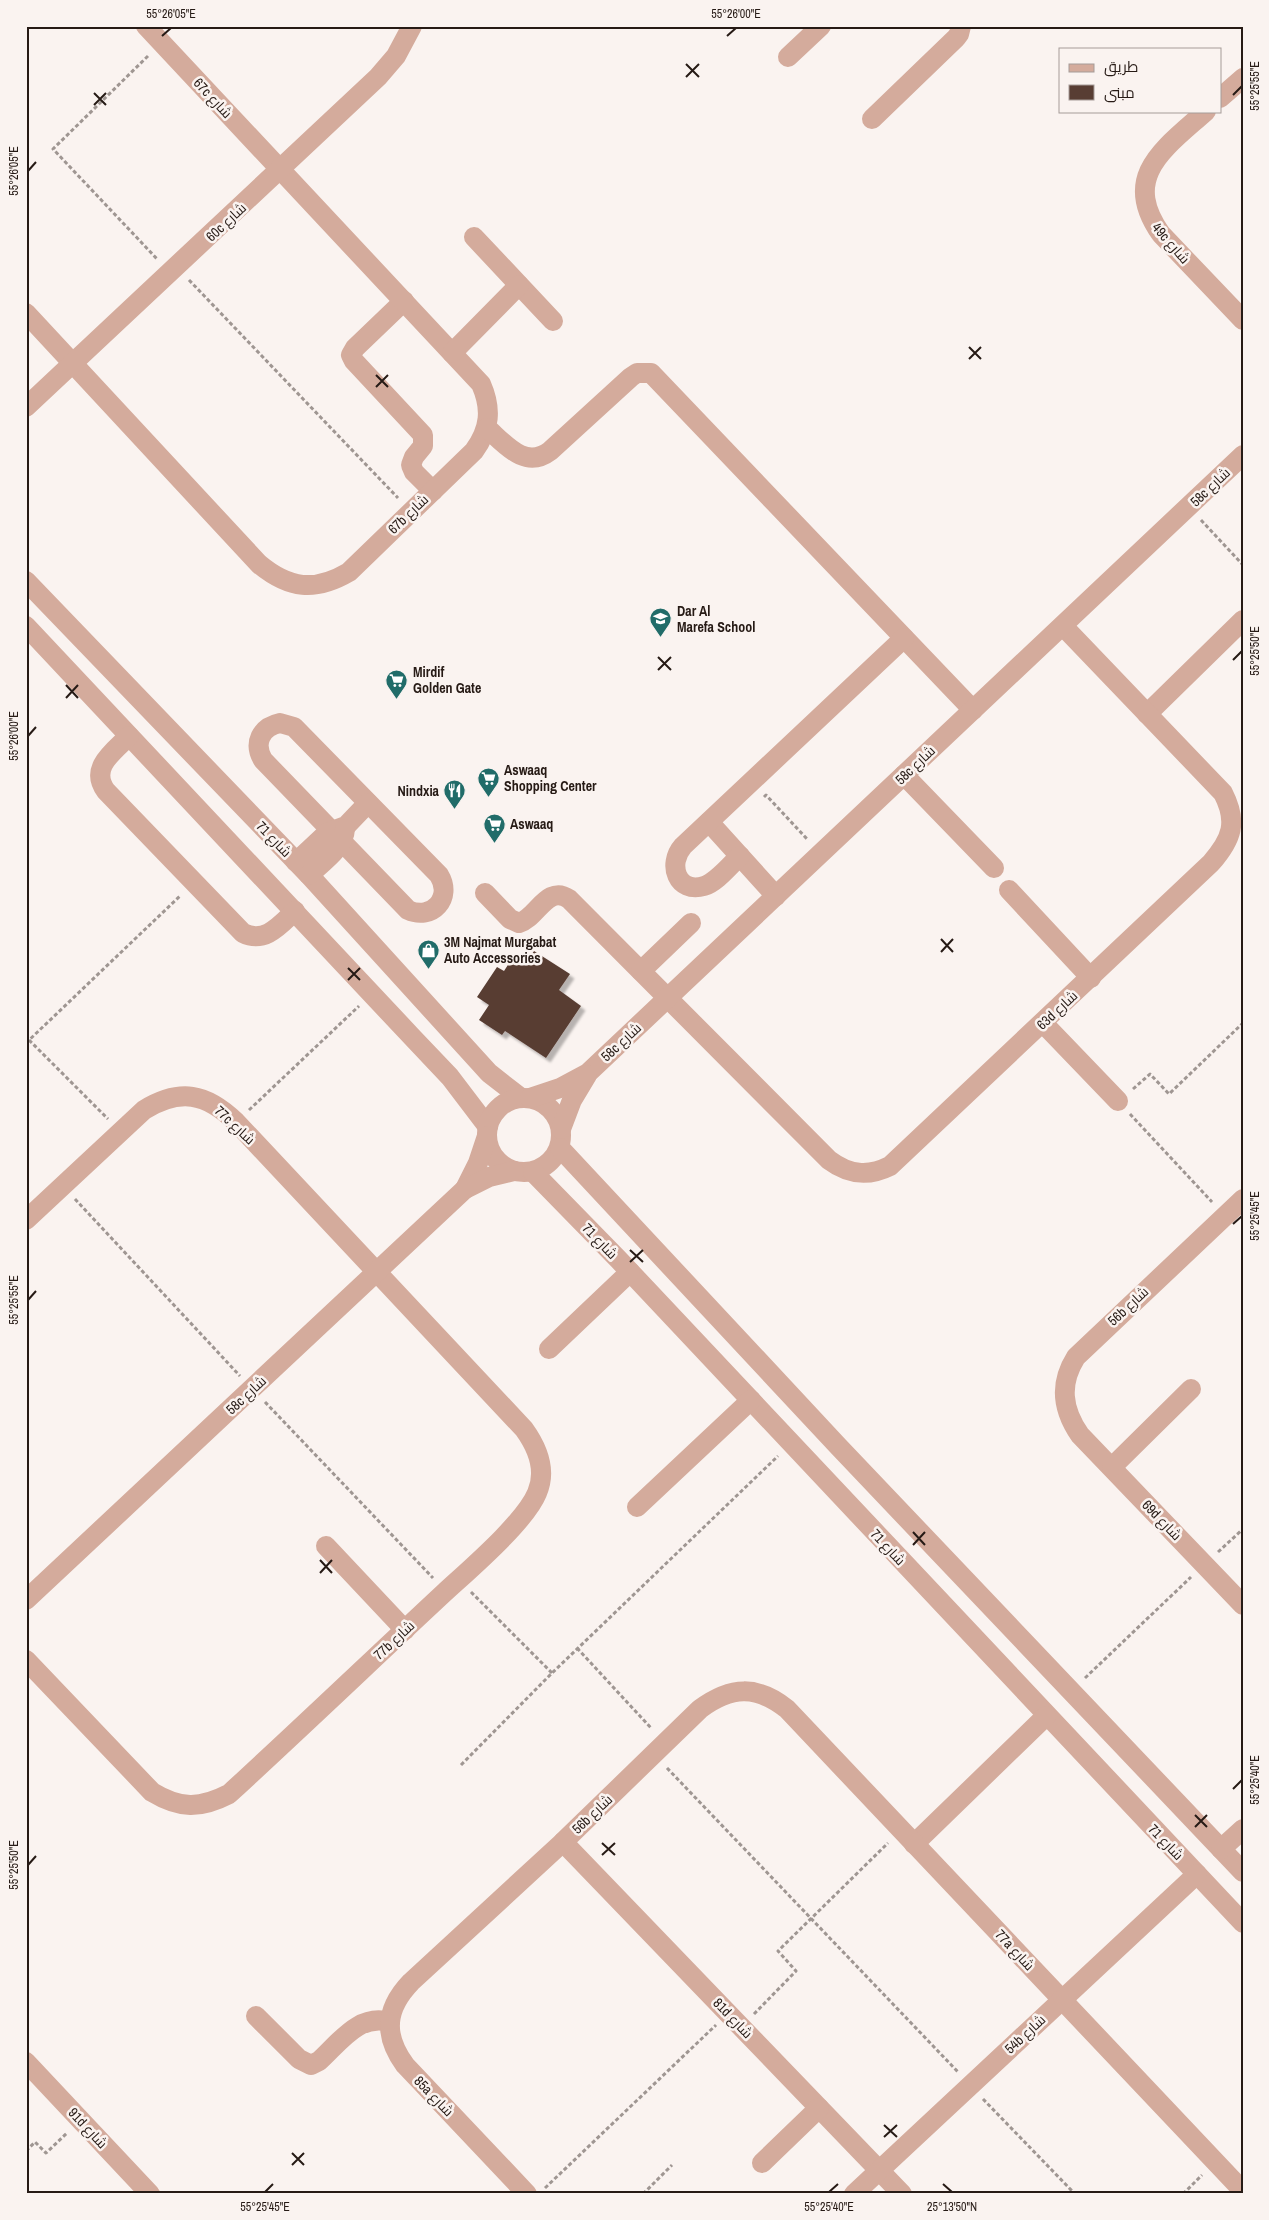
<svg xmlns="http://www.w3.org/2000/svg" width="1269" height="2220" font-family="'Archivo Narrow',Cairo,sans-serif">
	<style>
		.building { fill: #583d33; filter: url(#shadow) }
		.lines { fill: none; stroke-linecap: round; stroke-linejoin: round }
		.path { stroke: #9f9692; stroke-width: 3; stroke-dasharray: 4 2.5; stroke-linecap: butt }
		.minor { stroke: #d4ab9c; stroke-width: 20 }
		.ticks { fill: none; stroke: #261a15; stroke-width: 2 }
		.labels { text-anchor: middle; stroke-width: 5; stroke-linejoin: round; paint-order: stroke }
		.street-label { font-size: 14px; fill: #261a15; stroke: #faf3f0 }
		.poi-label { font-size: 14px; font-weight: bold; fill: #261a15; stroke: #faf3f0; text-anchor: start }
		.neatline { fill: none; stroke: #261a15; stroke-width: 2 }
		.ticks-label { font-size: 12px; text-anchor: middle; fill: #261a15 }
	</style>
	<defs>
		<filter id="shadow"><feDropShadow dx="4.5" dy="4.5" stdDeviation="1" flood-color="#0004"/></filter>
	</defs>
	<rect width="100%" height="100%" fill="#faf3f0"/>
	<path class="building" d="M534,951l36,23 -11,16 22,16 -35,52 -41,-27 -3,4 -23,-15 10,-15 -12,-8 20,-30 7,4 9,-14 11,8z"/>
	<g class="lines">
		<g class="path">
			<path d="M148,56l-95,93 105,111"/>
			<path d="M189,280l209,218"/>
			<path d="M1201,520l42,45"/>
			<path d="M764,797l2,-2 42,45"/>
			<path d="M29,1040l79,79"/>
			<path d="M26,1043l155,-148"/>
			<path d="M1133,1089l17,-15 19,20 74,-71"/>
			<path d="M249,1110l110,-104"/>
			<path d="M1130,1114l82,88"/>
			<path d="M75,1199l165,177"/>
			<path d="M265,1402l168,176"/>
			<path d="M1218,1552l25,-23"/>
			<path d="M471,1592l81,81"/>
			<path d="M577,1648l74,80"/>
			<path d="M1085,1678l106,-101"/>
			<path d="M461,1765l91,-92 226,-217"/>
			<path d="M667,1768l291,304"/>
			<path d="M754,2014l42,-43 -18,-20 110,-108"/>
			<path d="M983,2099l92,95"/>
			<path d="M26,2151l9,-9 11,11 21,-20"/>
			<path d="M545,2188l171,-163"/>
			<path d="M643,2194l29,-29"/>
			<path d="M1183,2194l19,-19"/>
		</g>
		<g class="minor">
			<path d="M788,57l33,-31"/>
			<path d="M1220,98l23,-20"/>
			<path d="M1206,111c-41,37 -86,65 -45,123l82,86"/>
			<path d="M872,119l84,-81 3,-4 2,-8"/>
			<path d="M474,237l79,84"/>
			<path d="M404,301l-49,47 -4,7 3,6 69,74v11l-9,11 -3,8 3,7 19,19"/>
			<path d="M26,313l233,251c30,25 56,28 90,8l125,-121c16,-22 18,-42 7,-67l-335,-358"/>
			<path d="M452,353l67,-68"/>
			<path d="M26,407l352,-330 18,-21 16,-30"/>
			<path d="M487,428c18,16 38,42 63,23l81,-74 6,-4h14l322,337"/>
			<path d="M26,581l283,294 180,198 32,25"/>
			<path d="M26,626l387,412 37,39 38,50"/>
			<path d="M1147,714l96,-94"/>
			<path d="M280,723l14,4 145,148c14,23 -7,46 -31,35l-145,-150c-10,-17 -2,-33 17,-37z"/>
			<path d="M129,736c-16,16 -40,32 -23,55l137,142c22,11 37,-8 52,-22"/>
			<path d="M904,775l90,93"/>
			<path d="M709,822l67,74"/>
			<path d="M740,856c-10,9 -23,26 -36,30 -27,8 -37,-22 -21,-40l221,-208"/>
			<path d="M296,862l31,-29 19,-7 22,-23"/>
			<path d="M309,875c14,-13 35,-27 36,-46"/>
			<path d="M1009,890l82,88"/>
			<path d="M485,893l25,26 9,4c18,-5 28,-39 50,-24l260,261c20,15 39,17 61,6l321,-303c21,-24 27,-41 12,-70l-160,-167"/>
			<path d="M641,971l50,-48"/>
			<path d="M1043,1023l75,78"/>
			<circle cx="524" cy="1135" r="37"/>
			<path d="M530,1098l30,-10 28,-15 655,-618"/>
			<path d="M561,1129l11,-29 15,-25"/>
			<path d="M560,1148l278,298 405,426"/>
			<path d="M533,1172l85,87 625,664"/>
			<path d="M465,1189l13,-26 9,-27"/>
			<path d="M1243,1199l-167,158c-17,27 -14,52 4,78l163,170"/>
			<path d="M26,1220l118,-110c36,-22 62,-17 92,12l288,307c13,18 23,41 13,64 -12,29 -67,76 -92,99 -72,67 -143,135 -216,202 -29,15 -49,15 -77,-2l-126,-132"/>
			<path d="M549,1349l81,-77"/>
			<path d="M1112,1467l79,-78"/>
			<path d="M637,1507l114,-107"/>
			<path d="M326,1546l79,84"/>
			<path d="M26,1600l439,-411 24,-12 25,-6"/>
			<path d="M563,1842l339,352"/>
			<path d="M914,1844l132,-128"/>
			<path d="M1221,1849l22,-20"/>
			<path d="M256,2016l43,43 12,6 8,-4c21,-19 40,-48 71,-39"/>
			<path d="M26,2062l124,132"/>
			<path d="M762,2163l57,-55"/>
			<path d="M527,2194l-122,-129c-22,-30 -20,-56 6,-83l152,-140 137,-133c31,-23 57,-24 87,0l456,482"/>
			<path d="M854,2194l343,-320"/>
		</g>
	</g>
	<path class="ticks" d="M162,36l9,-8M727,36l9,-8M686,64l13,13M686,77l13,-13M94,93l12,12M1233,95l9,-9M94,105l12,-12M28,171l8,-9M969,347l12,12M969,359l12,-12M376,375l12,12M376,387l12,-12M658,657l13,13M1233,660l9,-9M658,670l13,-13M66,685l12,13M66,698l12,-13M28,736l8,-9M941,939l12,13M941,952l12,-13M348,968l12,12M348,980l12,-12M1233,1224l9,-8M630,1250l13,12M630,1262l13,-12M28,1300l8,-9M913,1532l12,13M913,1545l12,-13M320,1560l12,13M320,1573l12,-13M1233,1789l9,-9M1195,1815l12,12M1195,1827l12,-12M602,1843l13,12M602,1855l13,-12M28,1865l8,-9M884,2125l13,12M884,2137l13,-12M292,2153l12,12M292,2165l12,-12M943,2184l9,8M265,2192l8,-8M829,2192l9,-8"/>
	<defs>
		<symbol id="school-pin" viewBox="-11 -11 22 30"><path d="M0 17L-7.5 6A9.5 9.5 0 1 1 7.5 6Z" fill="#216c69" stroke="#faf3f0"/><path d="M0-5L7-2L0 1L-7-2ZM-4 1L0 2.5L4 1V4Q0 6-4 4Z" fill="#fff"/></symbol>
		<symbol id="supermarket-pin" viewBox="-11 -11 22 30"><path d="M0 17L-7.5 6A9.5 9.5 0 1 1 7.5 6Z" fill="#216c69" stroke="#faf3f0"/><path d="M-6-5.5h2.5l.6 2H6L4.5 2H-2.5L-4.4-4H-6ZM-1.5 3.2a1.3 1.3 0 1 0 .1 0ZM3 3.2a1.3 1.3 0 1 0 .1 0Z" fill="#fff"/></symbol>
		<symbol id="restaurant-pin" viewBox="-11 -11 22 30"><path d="M0 17L-7.5 6A9.5 9.5 0 1 1 7.5 6Z" fill="#216c69" stroke="#faf3f0"/><path d="M-5-6h1v4h1v-4h1v4h1v-4h1v5L-1.5 .5V6h-2V.5L-5-1ZM5-6V6H3V1.5H1.5Q1.5-4 5-6Z" fill="#fff"/></symbol>
		<symbol id="shop-pin" viewBox="-11 -11 22 30"><path d="M0 17L-7.5 6A9.5 9.5 0 1 1 7.5 6Z" fill="#216c69" stroke="#faf3f0"/><path d="M-5-2.5h2.3a2.7 3.5 0 0 1 5.4 0H5L5.5 6h-11ZM-1.5-2.5h3a1.5 2.3 0 0 0-3 0Z" fill="#fff"/></symbol>
	</defs>
	<g fill-rule="evenodd">
		<use href="#school-pin" x="648" y="606" width="25" height="34"/>
		<use href="#supermarket-pin" x="384" y="668" width="25" height="34"/>
		<use href="#supermarket-pin" x="476" y="766" width="25" height="34"/>
		<use href="#restaurant-pin" x="442" y="778" width="25" height="34"/>
		<use href="#supermarket-pin" x="482" y="812" width="25" height="34"/>
		<use href="#shop-pin" x="416" y="938" width="25" height="34"/>
	</g>
	<g class="labels">
		<g class="street-label">
			<text transform="translate(213 98) rotate(47)" y="5">67c شارع</text>
			<text transform="translate(226 222) rotate(-43)" y="5">60c شارع</text>
			<text transform="translate(1171 243) rotate(49)" y="5">49c شارع</text>
			<text transform="translate(1210 487) rotate(-44)" y="5">58c شارع</text>
			<text transform="translate(408 514) rotate(-44)" y="5">67b شارع</text>
			<text transform="translate(915 765) rotate(-44)" y="5">58c شارع</text>
			<text transform="translate(274 839) rotate(46)" y="5">شارع 71</text>
			<text transform="translate(1057 1010) rotate(-43)" y="5">63d شارع</text>
			<text transform="translate(621 1042) rotate(-43)" y="5">58c شارع</text>
			<text transform="translate(235 1125) rotate(43)" y="5">77c شارع</text>
			<text transform="translate(600 1241) rotate(46)" y="5">شارع 71</text>
			<text transform="translate(1128 1306) rotate(-43)" y="5">56b شارع</text>
			<text transform="translate(246 1395) rotate(-43)" y="5">58c شارع</text>
			<text transform="translate(1162 1520) rotate(46)" y="5">69d شارع</text>
			<text transform="translate(888 1547) rotate(47)" y="5">شارع 71</text>
			<text transform="translate(394 1640) rotate(-43)" y="5">77b شارع</text>
			<text transform="translate(592 1814) rotate(-44)" y="5">56b شارع</text>
			<text transform="translate(1166 1842) rotate(46)" y="5">شارع 71</text>
			<text transform="translate(1015 1950) rotate(47)" y="5">77a شارع</text>
			<text transform="translate(733 2018) rotate(46)" y="5">81d شارع</text>
			<text transform="translate(1025 2034) rotate(-43)" y="5">54b شارع</text>
			<text transform="translate(434 2096) rotate(46)" y="5">85a شارع</text>
			<text transform="translate(88 2128) rotate(47)" y="5">91d شارع</text>
		</g>
		<g class="poi-label">
			<text x="677" y="616">Dar Al<tspan x="677" dy="16">Marefa School</tspan></text>
			<text x="413" y="677">Mirdif<tspan x="413" dy="16">Golden Gate</tspan></text>
			<text x="504" y="775">Aswaaq<tspan x="504" dy="16">Shopping Center</tspan></text>
			<text x="439" y="796" text-anchor="end">Nindxia</text>
			<text x="510" y="829">Aswaaq</text>
			<text x="444" y="947">3M Najmat Murgabat<tspan x="444" dy="16">Auto Accessories</tspan></text>
		</g>
	</g>
	<rect width="1269" height="2220" fill="none" stroke="#faf3f0" stroke-width="55"/>
	<rect x="1059" y="48" width="162" height="65" fill="#faf3f0" stroke="#a59c98"/>
	<rect x="1069" y="64" width="25" height="8" fill="#d4ab9c" stroke="#a59c98"/>
	<text x="1104" y="72" font-size="15" fill="#261a15">طريق</text>
	<rect x="1069" y="85" width="25" height="15" fill="#583d33" stroke="#a59c98"/>
	<text x="1104" y="98" font-size="15" fill="#261a15">مبنى</text>
	<rect x="28" y="28" width="1214" height="2164" class="neatline"/>
	<g class="ticks-label">
		<text x="171" y="18">55°26'05"E</text>
		<text x="736" y="18">55°26'00"E</text>
		<text transform="translate(1255 86) rotate(-90)" y="4">55°25'55"E</text>
		<text transform="translate(14 171) rotate(-90)" y="4">55°26'05"E</text>
		<text transform="translate(1255 651) rotate(-90)" y="4">55°25'50"E</text>
		<text transform="translate(14 736) rotate(-90)" y="4">55°26'00"E</text>
		<text transform="translate(1255 1216) rotate(-90)" y="4">55°25'45"E</text>
		<text transform="translate(14 1300) rotate(-90)" y="4">55°25'55"E</text>
		<text transform="translate(1255 1780) rotate(-90)" y="4">55°25'40"E</text>
		<text transform="translate(14 1865) rotate(-90)" y="4">55°25'50"E</text>
		<text x="265" y="2211">55°25'45"E</text>
		<text x="829" y="2211">55°25'40"E</text>
		<text x="952" y="2211">25°13'50"N</text>
	</g>
</svg>
